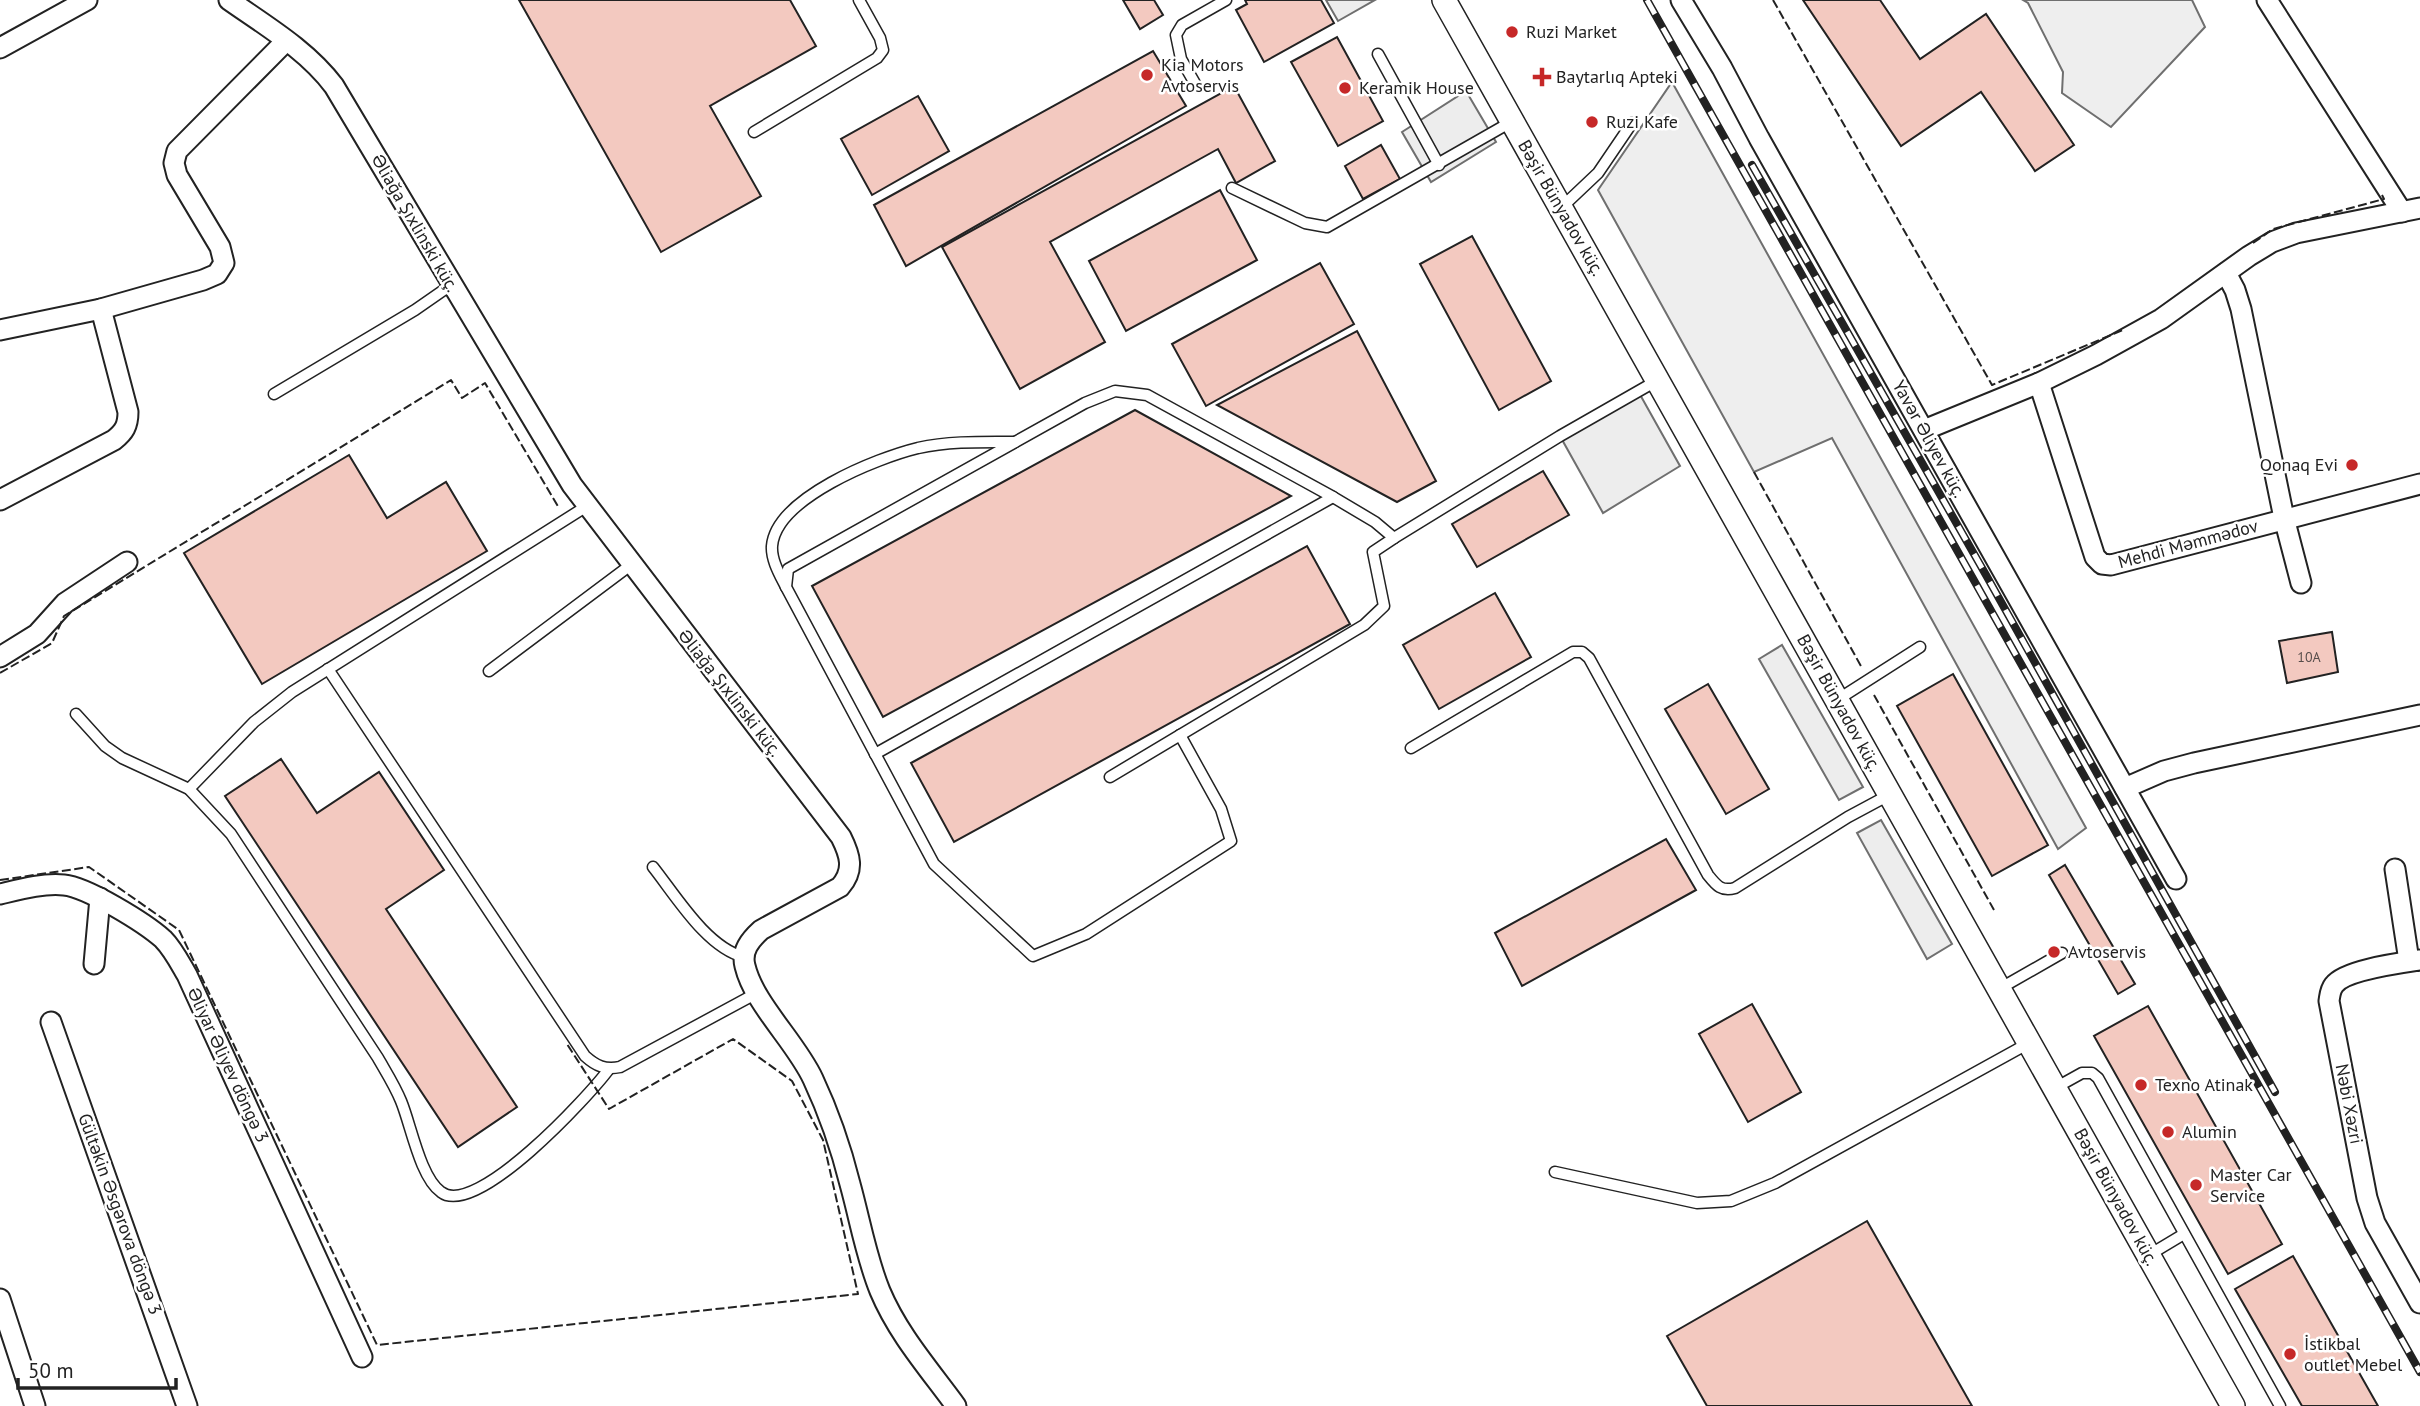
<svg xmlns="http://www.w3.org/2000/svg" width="2420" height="1406" font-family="'PT Sans',sans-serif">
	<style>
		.green { fill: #eee; stroke: #6f6f6f; stroke-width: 2 }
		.parking { fill: #ededed; stroke: #6f6f6f; stroke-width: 2 }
		.building { fill: #f3c9c0; stroke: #222; stroke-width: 2 }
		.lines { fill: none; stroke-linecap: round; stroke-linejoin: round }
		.service-casing { stroke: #222; stroke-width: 13 }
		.minor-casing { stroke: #222; stroke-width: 23 }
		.tertiary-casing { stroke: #222; stroke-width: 26 }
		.service { stroke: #fff; stroke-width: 10 }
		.minor { stroke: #fff; stroke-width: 19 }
		.tertiary { stroke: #fff; stroke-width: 23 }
		.rail-casing { stroke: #222; stroke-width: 8 }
		.rail { stroke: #fff; stroke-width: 5; stroke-dasharray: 16; stroke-linecap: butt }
		.fence { stroke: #222; stroke-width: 2; stroke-dasharray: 9 3.5; stroke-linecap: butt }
		.poi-dot { fill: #c62828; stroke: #fff; stroke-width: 2.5 }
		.labels { text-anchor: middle; stroke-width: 5; stroke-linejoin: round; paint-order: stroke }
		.number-label { font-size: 14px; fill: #564c4a }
		.poi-label { font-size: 18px; fill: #222; stroke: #fff; text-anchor: start }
		.street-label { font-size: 18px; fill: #222; stroke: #fff }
	</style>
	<rect width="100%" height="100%" fill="#fff"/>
	<g class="green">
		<path d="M2023,0h169l13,27 -94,100 -49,-34 1,-21 -35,-69z"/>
		<path d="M1672,82l414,746 -28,21 -226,-411 -78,34 -156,-282z"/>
	</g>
	<g class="parking">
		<path d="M1326,0h49l-37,21z"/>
		<path d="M1466,91l30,51 -65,40 -29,-50z"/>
		<path d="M1638,391l42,75 -77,47 -43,-77z"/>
		<path d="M1782,645l81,142 -24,13 -80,-141z"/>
		<path d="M1881,820l71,124 -25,15 -70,-126z"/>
	</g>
	<g class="building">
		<path d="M519,0h271l26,46 -106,60 51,90 -100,56z"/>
		<path d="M1123,0h31l9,15 -23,14z"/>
		<path d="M1245,0h76l13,23 -70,39 -28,-52 11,-6z"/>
		<path d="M1803,0h77l40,59 66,-45 88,131 -39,26 -54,-79 -80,54z"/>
		<path d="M1337,37l46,84 -45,25 -47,-84z"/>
		<path d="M1153,51l33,55 -280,160 -32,-61z"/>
		<path d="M1234,86l41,75 -39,22 -18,-34 -168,93 55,100 -85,47 -78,-142z"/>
		<path d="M918,96l31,55 -77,44 -31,-56z"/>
		<path d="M1381,145l19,34 -37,20 -18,-33z"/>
		<path d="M1220,190l37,70 -131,71 -37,-70z"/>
		<path d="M1472,236l79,145 -52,29 -79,-146z"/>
		<path d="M1320,263l34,61 -148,82 -34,-62z"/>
		<path d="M1357,331l79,150 -39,21 -180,-97z"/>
		<path d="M1135,410l156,86 -408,221 -71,-131z"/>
		<path d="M349,455l38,63 59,-36 41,69 -225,133 -78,-131z"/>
		<path d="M1543,471l26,44 -92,52 -25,-43z"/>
		<path d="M1307,546l43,78 -396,218 -43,-79z"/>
		<path d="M1495,593l36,64 -92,52 -36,-64z"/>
		<path d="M2332,632l6,40 -51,11 -8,-42z"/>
		<path d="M1953,674l95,171 -56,31 -95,-170z"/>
		<path d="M1708,684l61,105 -43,25 -61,-105z"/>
		<path d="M281,759l36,54 62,-41 65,98 -58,39 131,198 -59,40 -233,-351z"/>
		<path d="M1666,839l30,51 -174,96 -27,-53z"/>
		<path d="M2065,865l70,119 -17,10 -69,-119z"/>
		<path d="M1752,1004l49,88 -53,30 -49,-88z"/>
		<path d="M2148,1006l134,238 -54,30 -134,-238z"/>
		<path d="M1867,1221l105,185h-265l-40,-70z"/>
		<path d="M2293,1256l85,150h-76l-67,-117z"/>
	</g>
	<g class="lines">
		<defs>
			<g id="service">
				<path d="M1378,54l61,111"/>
				<path d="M1197,87l-16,-28 -5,-24 6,-10 44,-25"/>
				<path d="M754,132l123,-74 6,-8 -3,-12 -21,-38"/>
				<path d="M1232,188l73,35 22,4 184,-105"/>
				<path d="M1561,208l37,-35 34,-50"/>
				<path d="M274,394l141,-84 36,-25"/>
				<path d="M786,587c-6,-12 -15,-27 -14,-41 4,-48 105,-88 146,-98 32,-7 64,-6 97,-6"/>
				<path d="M328,669l257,387c11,10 20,14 35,11l137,-74"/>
				<path d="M489,671l143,-107"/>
				<path d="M1837,700l83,-53"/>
				<path d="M76,714l29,32 17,12 67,31 42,45 147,224c8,14 17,28 23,43 10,24 19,76 40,91 35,27 148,-96 168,-123"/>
				<path d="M1180,735l41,74 10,32 -145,93 -53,22 -99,-92 -148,-277 2,-18 297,-166 30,-12 32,4 186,102 42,25 19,16 166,-102 98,-56"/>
				<path d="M1411,748l162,-96h9l7,6 119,217c8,10 13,17 27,13l113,-71 41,-22"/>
				<path d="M875,754l458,-257"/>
				<path d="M1110,777l254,-152 20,-19 -11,-54 21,-14"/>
				<path d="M189,789l65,-67 38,-30 295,-186"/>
				<path d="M653,867c23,29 54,81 91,90"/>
				<path d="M1999,989l63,-36"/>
				<path d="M2055,1088l27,-15h10l6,5 182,328"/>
				<path d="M1555,1172l142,31 34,-2 44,-18 254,-140"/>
				<path d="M2149,1255l35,-21"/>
			</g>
			<g id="minor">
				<path d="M229,0c37,26 78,50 105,86l238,399 269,352c9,18 14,33 -1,50l-79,43c-11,10 -20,21 -16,36 9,38 51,76 68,113 16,34 28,69 37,105 10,36 16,73 30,107 18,43 49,78 76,115"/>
				<path d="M1681,0l41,68 37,70 417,741"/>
				<path d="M2267,0l135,212"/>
				<path d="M0,48l87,-48"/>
				<path d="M2226,273l9,17 6,19 43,209 17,65"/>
				<path d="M0,330l101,-21 102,-29 14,-6 7,-11 -4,-16 -43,-72 -3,-12 3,-12 109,-110"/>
				<path d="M2039,383l56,174 7,7 9,1 309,-81"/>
				<path d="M1924,430l115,-47 57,-28 65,-36 88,-63 23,-14 24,-9 124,-25"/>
				<path d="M0,500l114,-60c10,-8 14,-14 14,-28l-27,-103"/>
				<path d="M0,657l37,-23 28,-31 62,-41"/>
				<path d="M2125,788l39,-17 30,-8 226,-48"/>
				<path d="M2395,869l14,92"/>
				<path d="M0,894c21,-5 43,-11 64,-9 23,2 81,38 99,54 10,10 17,24 24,36l175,382"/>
				<path d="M2420,960c-20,3 -75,10 -86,25 -4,5 -4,10 -5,16l38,197 8,25 45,80"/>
				<path d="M94,964l6,-66"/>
				<path d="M51,1022l136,384"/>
				<path d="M0,1299l35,107"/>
			</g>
			<path id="tertiary" d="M1444,0l789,1406"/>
		</defs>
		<use href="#service" class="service-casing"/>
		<use href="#minor" class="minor-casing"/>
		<use href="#tertiary" class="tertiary-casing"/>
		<use href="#service" class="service"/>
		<use href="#minor" class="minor"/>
		<use href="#tertiary" class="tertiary"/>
		<defs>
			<g id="rail">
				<path d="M1647,0l773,1372"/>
				<path d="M1752,165l234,410 289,517"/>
			</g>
		</defs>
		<use href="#rail" class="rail-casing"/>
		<use href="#rail" class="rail"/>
		<g class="fence">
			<path d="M1773,0l219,385 131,-55"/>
			<path d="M2253,243l20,-14 111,-30 -2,-4"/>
			<path d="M1754,472l108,196"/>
			<path d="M0,673l52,-30 12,-27 387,-236 11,18 23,-15 74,125"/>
			<path d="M1874,695l120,215"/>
			<path d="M0,880l89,-13 90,63 198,415 481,-51 -35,-154 -31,-59 -59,-42 -124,70 -42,-65"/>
		</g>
	</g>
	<g class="poi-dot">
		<circle cx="1512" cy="32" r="7"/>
		<circle cx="1147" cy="75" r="7"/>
		<path d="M1538.5 66.5h7v7h7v7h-7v7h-7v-7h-7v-7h7z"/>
		<circle cx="1345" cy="88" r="7"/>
		<circle cx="1592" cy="122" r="7"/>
		<circle cx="2352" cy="465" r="7"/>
		<circle cx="2054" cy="952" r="7"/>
		<circle cx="2141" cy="1085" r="7"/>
		<circle cx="2168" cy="1132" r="7"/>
		<circle cx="2196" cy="1185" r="7"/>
		<circle cx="2290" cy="1354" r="7"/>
	</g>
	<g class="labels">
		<g class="number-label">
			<text x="2309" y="662">10A</text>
		</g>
		<g class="poi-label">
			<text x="1526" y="38">Ruzi Market</text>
			<text x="1161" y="71">Kia Motors<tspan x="1161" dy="21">Avtoservis</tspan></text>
			<text x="1556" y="83">Baytarlıq Apteki</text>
			<text x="1359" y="94">Keramik House</text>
			<text x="1606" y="128">Ruzi Kafe</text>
			<text x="2338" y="471" text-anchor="end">Qonaq Evi</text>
			<text x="2068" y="958">Avtoservis</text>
			<text x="2155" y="1091">Texno Atinak</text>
			<text x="2182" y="1138">Alumin</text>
			<text x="2210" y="1181">Master Car<tspan x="2210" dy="21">Service</tspan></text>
			<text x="2304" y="1350">İstikbal<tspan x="2304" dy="21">outlet Mebel</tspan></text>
		</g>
		<g class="street-label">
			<text transform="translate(1561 208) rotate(60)" y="6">Bəşir Bünyadov küç.</text>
			<text transform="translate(415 223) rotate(60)" y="6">Əliağa Şıxlinski küç.</text>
			<text transform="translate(1929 439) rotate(61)" y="6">Yavər Əliyev küç.</text>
			<text transform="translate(2188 544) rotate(-15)" y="6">Mehdi Məmmədov</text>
			<text transform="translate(730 693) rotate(52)" y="6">Əliağa Şıxlinski küç.</text>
			<text transform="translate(1839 703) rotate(61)" y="6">Bəşir Bünyadov küç.</text>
			<text transform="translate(228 1065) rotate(65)" y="6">Əliyar Əliyev döngə 3</text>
			<text transform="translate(2349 1104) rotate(79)" y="6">Nəbi Xəzri</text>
			<text transform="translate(2116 1197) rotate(61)" y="6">Bəşir Bünyadov küç.</text>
			<text transform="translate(120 1214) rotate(70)" y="6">Gültəkin Əsgərova döngə 3</text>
		</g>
	</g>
	<path d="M18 1378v10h158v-10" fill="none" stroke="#222222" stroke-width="3.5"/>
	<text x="28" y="1378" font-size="21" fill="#222222" stroke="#ffffff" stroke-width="5" paint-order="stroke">50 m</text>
</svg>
